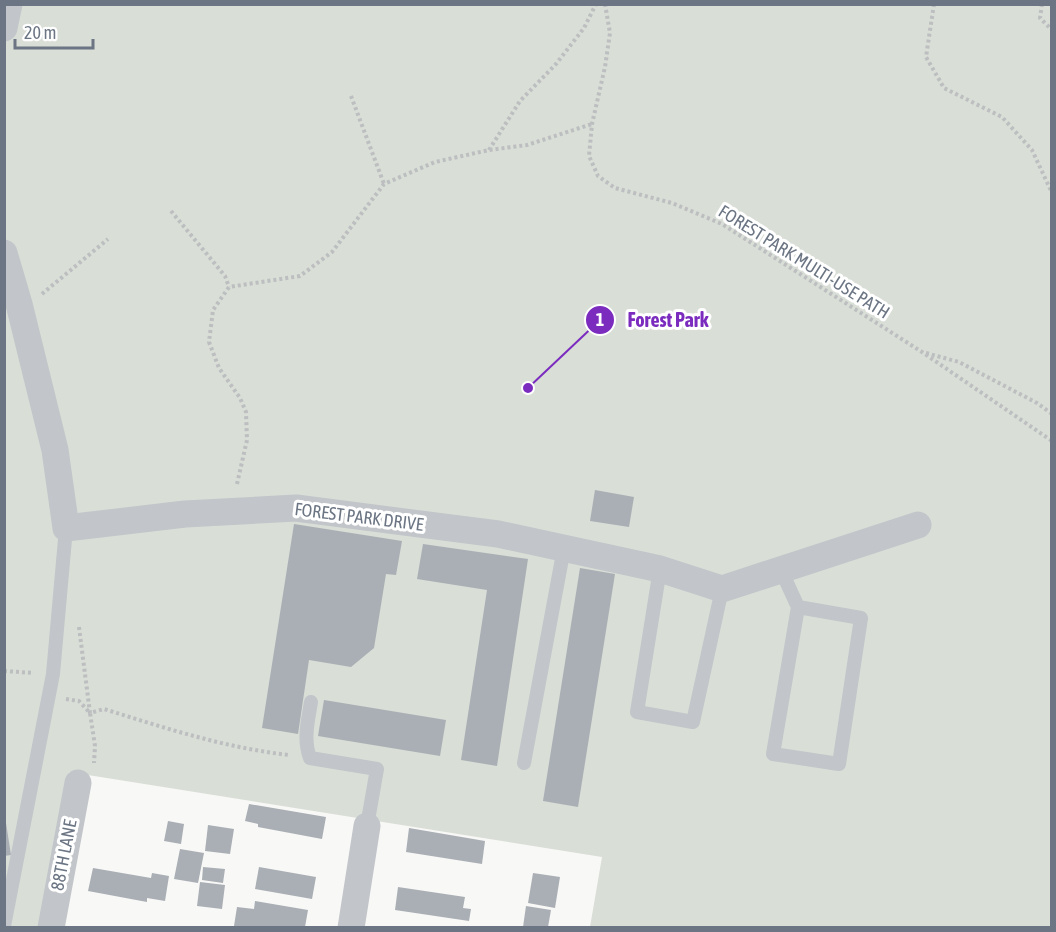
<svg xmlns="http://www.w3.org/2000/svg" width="1056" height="932" font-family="'Asap Condensed',sans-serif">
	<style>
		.green { fill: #d9ded7 }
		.building { fill: #aaafb5 }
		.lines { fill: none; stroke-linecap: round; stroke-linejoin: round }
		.path { stroke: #bcbec0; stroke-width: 4; stroke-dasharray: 3 3; stroke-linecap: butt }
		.service { stroke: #c2c5c9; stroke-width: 14 }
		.minor { stroke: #c2c5c9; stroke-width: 27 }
		.labels { text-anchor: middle; stroke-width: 6; stroke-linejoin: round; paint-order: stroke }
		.street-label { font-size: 18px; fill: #6b7583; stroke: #fff }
		.leader { fill: none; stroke: #7b2cbf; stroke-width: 2 }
		.callout-dot { fill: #7b2cbf; stroke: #fff; stroke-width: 2 }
		.mark-label { font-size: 18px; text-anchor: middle; font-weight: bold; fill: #fff }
		.callout-label { font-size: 20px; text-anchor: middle; font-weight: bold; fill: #7b2cbf; stroke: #fff; stroke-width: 6; stroke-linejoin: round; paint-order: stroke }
	</style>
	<rect width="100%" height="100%" fill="#f8f8f6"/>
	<path class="green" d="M5,5h1046v922h-461l12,-70 -533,-85 -30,155 -34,1z"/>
	<g class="building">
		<path d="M595,490l39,7 -5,30 -39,-6z"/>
		<path d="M294,524l108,17 -6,34 -10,-1 -12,74 -23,19 -42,-7 -11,74 -36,-6z"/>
		<path d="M423,544l105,15 -31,207 -36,-6 26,-170 -70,-11z"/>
		<path d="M580,568l35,6 -37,233 -35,-6z"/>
		<path d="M324,700l122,20 -6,36 -122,-20z"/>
		<path d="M249,804l77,13 -4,22 -64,-12v-3l-13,-3z"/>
		<path d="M4,810l7,45 -7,1z"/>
		<path d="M168,821l16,3 -3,20 -17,-3z"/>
		<path d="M208,825l26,4 -4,25 -25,-3z"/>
		<path d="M409,828l76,13 -3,23 -76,-12z"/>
		<path d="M180,849l24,4 -6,30 -24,-4z"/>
		<path d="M203,867l22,2 -2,14 -21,-3z"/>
		<path d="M259,867l57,10 -4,22 -57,-10z"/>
		<path d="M93,868l58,10 1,-5 17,3 -4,25 -18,-3v4l-59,-11z"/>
		<path d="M533,873l27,4 -5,31 -27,-5z"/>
		<path d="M200,882l25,3 -3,24 -25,-3z"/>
		<path d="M398,887l67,10 -2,11 8,1 -2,12 -74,-11z"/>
		<path d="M255,901l53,9 -3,17 -71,-1 3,-19 17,2z"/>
		<path d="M526,906l25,4 -3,17h-25z"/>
	</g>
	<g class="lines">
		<g class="path">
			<path d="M605,4l5,29 -5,34 -13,57 -3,32 9,20 17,12 57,15 50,21 200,128 130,89"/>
			<path d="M934,4l-8,53 18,31 58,29 30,33 20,43"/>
			<path d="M1042,4l-2,14 12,12"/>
			<path d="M351,96l33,88"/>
			<path d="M489,150l31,-49 36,-37 28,-36 12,-24"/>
			<path d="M171,211l54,65 4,11"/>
			<path d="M42,294l66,-55"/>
			<path d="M926,353l33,9 78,41 15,11"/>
			<path d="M237,484l10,-44 -1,-28 -6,-14 -21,-30 -10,-26 4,-32 16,-23 71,-11 32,-24 52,-68 51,-22 54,-12 38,-5 65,-21"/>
			<path d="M79,627l11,86 14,-4c61,19 122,39 185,46"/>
			<path d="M4,671l30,2"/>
			<path d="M66,699l13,2 11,12 5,33 -1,17"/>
		</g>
		<g class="service">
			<path d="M660,569l-23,143 56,10 29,-133"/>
			<path d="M781,570l17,37 -25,147 66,10 22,-146 -63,-11"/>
			<path d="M311,702c-3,19 -8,37 -1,56l67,11 -10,57"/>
			<path d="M524,763l40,-215"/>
			<path d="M4,926l49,-252 13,-146"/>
		</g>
		<g class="minor">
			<path d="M4,28l5,-24"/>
			<path d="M4,253l15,51 36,146 11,78 119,-14 111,-6 202,26 162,35 62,20 196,-64"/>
			<path d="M51,928l27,-145"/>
			<path d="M351,928l16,-102"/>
		</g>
	</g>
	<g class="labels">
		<g class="street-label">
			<text transform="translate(804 262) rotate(32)" y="6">FOREST PARK MULTI-USE PATH</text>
			<text transform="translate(359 517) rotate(7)" y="6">FOREST PARK DRIVE</text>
			<text transform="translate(64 855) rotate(-79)" y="6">88TH LANE</text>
		</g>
	</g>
	<path class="leader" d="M528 388L600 320"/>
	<g class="callout-dot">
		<circle cx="528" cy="388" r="6"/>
		<circle cx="600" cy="320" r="15"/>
	</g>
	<g class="mark-label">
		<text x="600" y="326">1</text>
	</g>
	<g class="callout-label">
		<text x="668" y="327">Forest Park</text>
	</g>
	<rect width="1056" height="932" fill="none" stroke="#6b7583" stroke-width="12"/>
	<path d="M15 39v9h78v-9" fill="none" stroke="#6b7583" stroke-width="3"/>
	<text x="24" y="39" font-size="18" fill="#6b7583" stroke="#ffffff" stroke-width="4.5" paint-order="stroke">20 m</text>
</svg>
